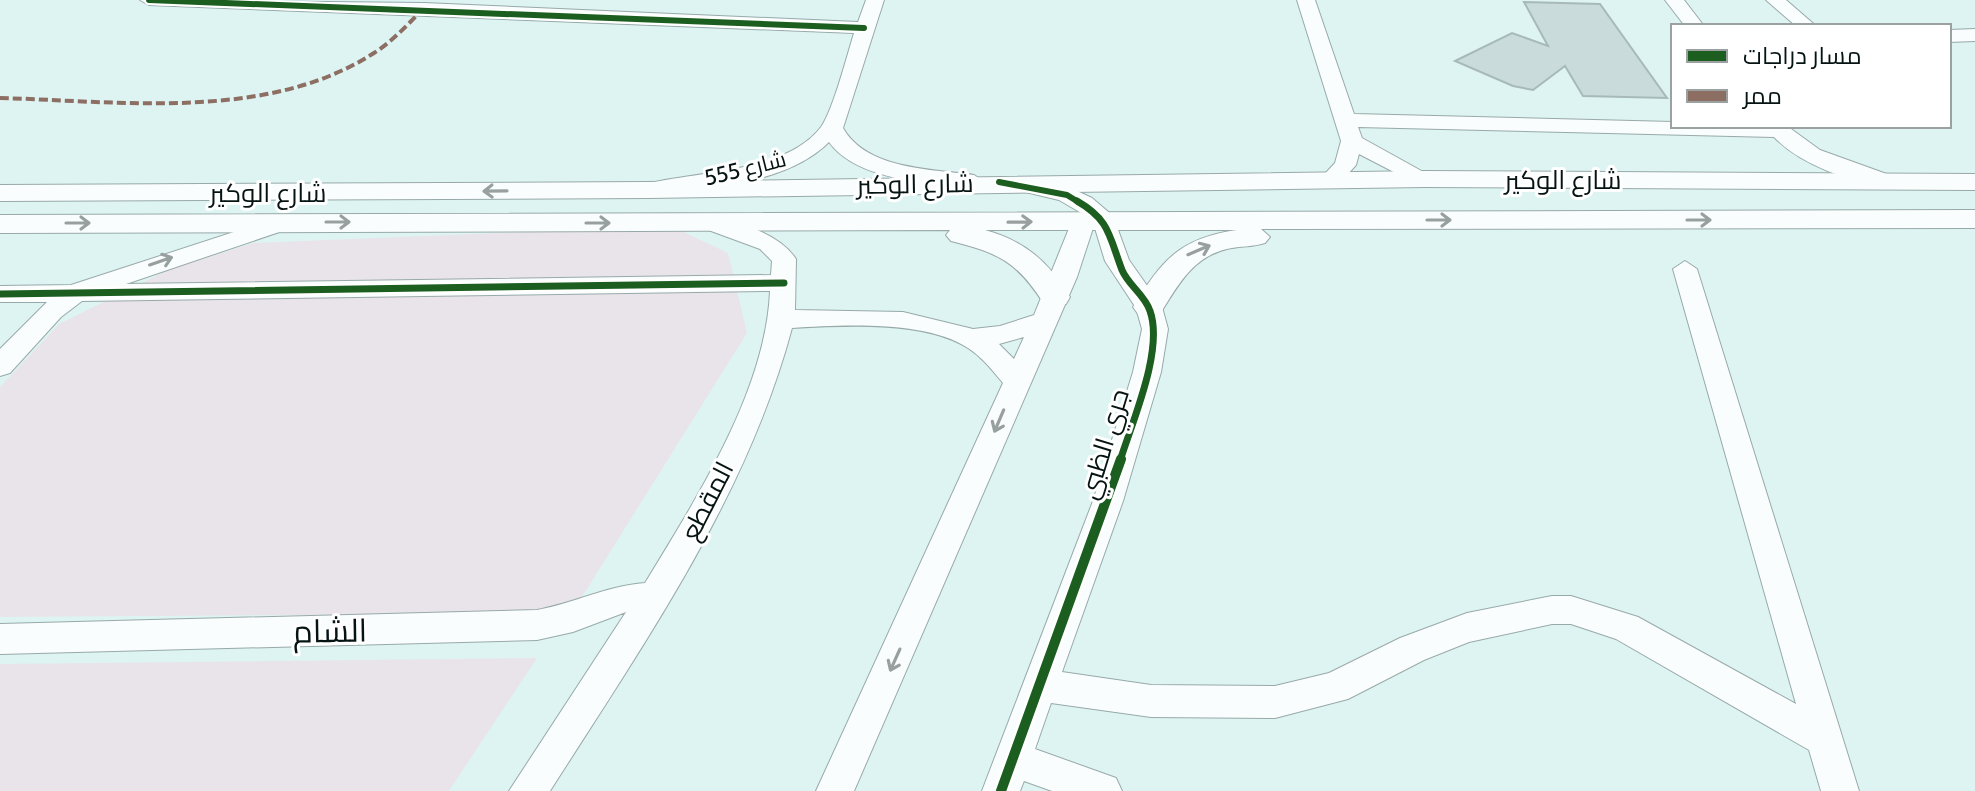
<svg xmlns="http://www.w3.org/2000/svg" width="1975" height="791" font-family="Cabin,Cairo,sans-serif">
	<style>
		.green { fill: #e9e4ea }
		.building { fill: #c9dbdb; stroke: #a7b9b8; stroke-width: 2 }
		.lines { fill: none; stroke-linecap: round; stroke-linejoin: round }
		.minor-casing { stroke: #98a9a9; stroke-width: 2 }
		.major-casing { stroke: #98a9a9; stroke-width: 2 }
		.minor { fill: #fafdfd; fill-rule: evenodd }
		.major { fill: #fafdfd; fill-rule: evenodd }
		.quiet { stroke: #8d6e63; stroke-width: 4; stroke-dasharray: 9 4; stroke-linecap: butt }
		.cycleway-far2-casing { stroke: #fff; stroke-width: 10 }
		.cycleway-far1-casing { stroke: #fff; stroke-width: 12 }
		.cycleway-casing { stroke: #fff; stroke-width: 15 }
		.cycleway-far2 { stroke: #1b5e20; stroke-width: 6 }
		.cycleway-far1 { stroke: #1b5e20; stroke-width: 7 }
		.cycleway { stroke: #1b5e20; stroke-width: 10 }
		.oneway { stroke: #98a09f }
		.labels { text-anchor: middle; stroke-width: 6; stroke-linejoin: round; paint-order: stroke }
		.far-street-label { font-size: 22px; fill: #051413; stroke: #fff }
		.street-label { font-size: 26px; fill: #051413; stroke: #fff }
		.near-street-label { font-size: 32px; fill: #051413; stroke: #fff }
	</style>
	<rect width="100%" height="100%" fill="#ddf4f3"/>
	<g class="green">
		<path d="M671,226l57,27 19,80 -175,280 -572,4v-230l59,-63 109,-54 85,-27z"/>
		<path d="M537,658l-88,133h-449v-127z"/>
	</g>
	<path class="building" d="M1524,2l76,2 67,94 -84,-2 -18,-30 -32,24 -20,-4 -58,-25 57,-28 36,13z"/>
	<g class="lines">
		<defs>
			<g id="minor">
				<path d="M140,0l284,3 434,19 8,-22h18l-41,128c24,42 89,41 131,47l11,7 -11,7c-44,-7 -116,-7 -145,-47 -43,43 -119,44 -175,54l-8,-2 -3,-5 3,-5c51,-13 140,-11 175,-57 12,-17 26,-71 33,-94l-705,-28z"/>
				<path d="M1297,0h18l39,114 319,8v4h114l33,24 75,27 3,5 -11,7c-39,-10 -84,-22 -113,-52l-416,-10 4,11 74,41 -11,7 -8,-2 -58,-30 -3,11 -17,19h-16l-3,-5 15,-16 6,-22z"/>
				<path d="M1665,0h19l20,26h-19z"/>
				<path d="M1766,0h20l30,26h-20z"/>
				<path d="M1975,29v12l-26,1v-12z"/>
				<path d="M1021,177l54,13 17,8 21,18 16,44 33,47 6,22 -7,43 -38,129 -61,171 89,13 124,1 54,-13 71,-35 67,-25 85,-17h19l67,21 158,87 -123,-435 12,-8 12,8 162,522h-38l-12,-41 -193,-111 -45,-15h-19l-83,18 -45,18 -76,39 -73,19 -124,-1 -100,-14 -16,46 81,29 6,13h-70l-28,-10 -4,10h-38l111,-290 40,-129 9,-43 -6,-21 -31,-47 -11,-36 -17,52 -223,514h-38l187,-408c-11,-13 -21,-26 -35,-35 -43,-28 -126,-23 -176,-20 -45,169 -149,317 -242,463h-41l117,-179 -53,20 -36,8 -537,14v-30l537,-14c38,-7 69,-24 108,-27 51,-84 121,-192 125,-292l-688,10 -21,16 -51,56 -10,3v-27l47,-47h-47v-16l71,-1 215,-70 12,7 -4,5 -168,57 645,-9 1,-14 -12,-12 -57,-21 -4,-5 12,-7c29,7 68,17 85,43l-1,51 108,2 70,17 27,-3 34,-11 38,-94 11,-7 -24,-14 -46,-11 -3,-5zM1024,337l-10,22 -15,-15z"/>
			</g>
			<g id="major">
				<path d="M1425,171l550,3v16l-550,-3 -777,11 -648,3v-16l648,-3z"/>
				<path d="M1975,210v18l-714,1 9,8 -5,6c-12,4 -25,3 -38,6 -35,8 -50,38 -67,65l-11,3 -11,-3 -5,-7c29,-47 47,-69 104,-77h-252c40,11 64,32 85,67l-4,7 -11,3 -11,-3c-27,-43 -46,-51 -93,-63l-5,-6 4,-5 -950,3v-18z"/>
			</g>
		</defs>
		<use href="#minor" class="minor-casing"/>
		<use href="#major" class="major-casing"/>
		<use href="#minor" class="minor"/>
		<use href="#major" class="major"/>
		<path class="quiet" d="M0,98c120,3 267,24 374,-45 19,-12 34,-29 50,-45"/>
		<defs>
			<g id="cycleway-far2">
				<path d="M149,0l715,28"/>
				<path d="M999,182l68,13 13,8"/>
			</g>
			<g id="cycleway-far1">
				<path d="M1077,201c33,19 32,35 45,69 6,15 23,25 28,41 14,39 -18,111 -30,150"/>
				<path d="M0,294l784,-11"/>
			</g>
			<path id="cycleway" d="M1001,791l120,-332"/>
		</defs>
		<use href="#cycleway-far2" class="cycleway-far2-casing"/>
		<use href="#cycleway-far1" class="cycleway-far1-casing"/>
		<use href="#cycleway" class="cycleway-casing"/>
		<use href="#cycleway-far2" class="cycleway-far2"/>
		<use href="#cycleway-far1" class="cycleway-far1"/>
		<use href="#cycleway" class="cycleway"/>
	</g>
	<defs><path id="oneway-shaft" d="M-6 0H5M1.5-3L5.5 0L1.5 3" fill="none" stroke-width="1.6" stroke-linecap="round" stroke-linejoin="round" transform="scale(2)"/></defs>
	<g class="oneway">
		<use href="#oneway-shaft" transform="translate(495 191) rotate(179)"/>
		<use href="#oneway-shaft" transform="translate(1439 220)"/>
		<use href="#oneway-shaft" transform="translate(1699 220)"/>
		<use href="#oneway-shaft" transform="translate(338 222)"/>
		<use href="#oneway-shaft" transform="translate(1020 222) rotate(-1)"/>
		<use href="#oneway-shaft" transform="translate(78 223)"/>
		<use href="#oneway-shaft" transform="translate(598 223)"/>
		<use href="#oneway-shaft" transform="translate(1199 250) rotate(-23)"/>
		<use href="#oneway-shaft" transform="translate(161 261) rotate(-19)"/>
		<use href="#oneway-shaft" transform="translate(999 421) rotate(113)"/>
		<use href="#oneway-shaft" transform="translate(895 660) rotate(114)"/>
	</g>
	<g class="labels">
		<g class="far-street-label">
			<text transform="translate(745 168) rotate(-14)" y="8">شارع 555</text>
		</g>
		<g class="street-label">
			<text x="1563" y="189">شارع الوكير</text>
			<text transform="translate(915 184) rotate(-1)" y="9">شارع الوكير</text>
			<text x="268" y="202">شارع الوكير</text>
			<text transform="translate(1104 444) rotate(-73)" y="9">جري الظبي</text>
			<text transform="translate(707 501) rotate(-63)" y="9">المقطع</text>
		</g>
		<g class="near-street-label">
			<text transform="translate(330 631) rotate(-1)" y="11">الشام</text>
		</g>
	</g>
	<rect x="1671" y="24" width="280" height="104" fill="#ffffff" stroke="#9ba1a1" stroke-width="2"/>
	<rect x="1687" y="50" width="40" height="12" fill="#1b5e20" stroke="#9ba1a1" stroke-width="2"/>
	<text x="1743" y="64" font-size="24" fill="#051413">مسار دراجات</text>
	<rect x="1687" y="90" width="40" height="12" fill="#8d6e63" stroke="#9ba1a1" stroke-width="2"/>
	<text x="1743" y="104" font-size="24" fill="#051413">ممر</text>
</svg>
